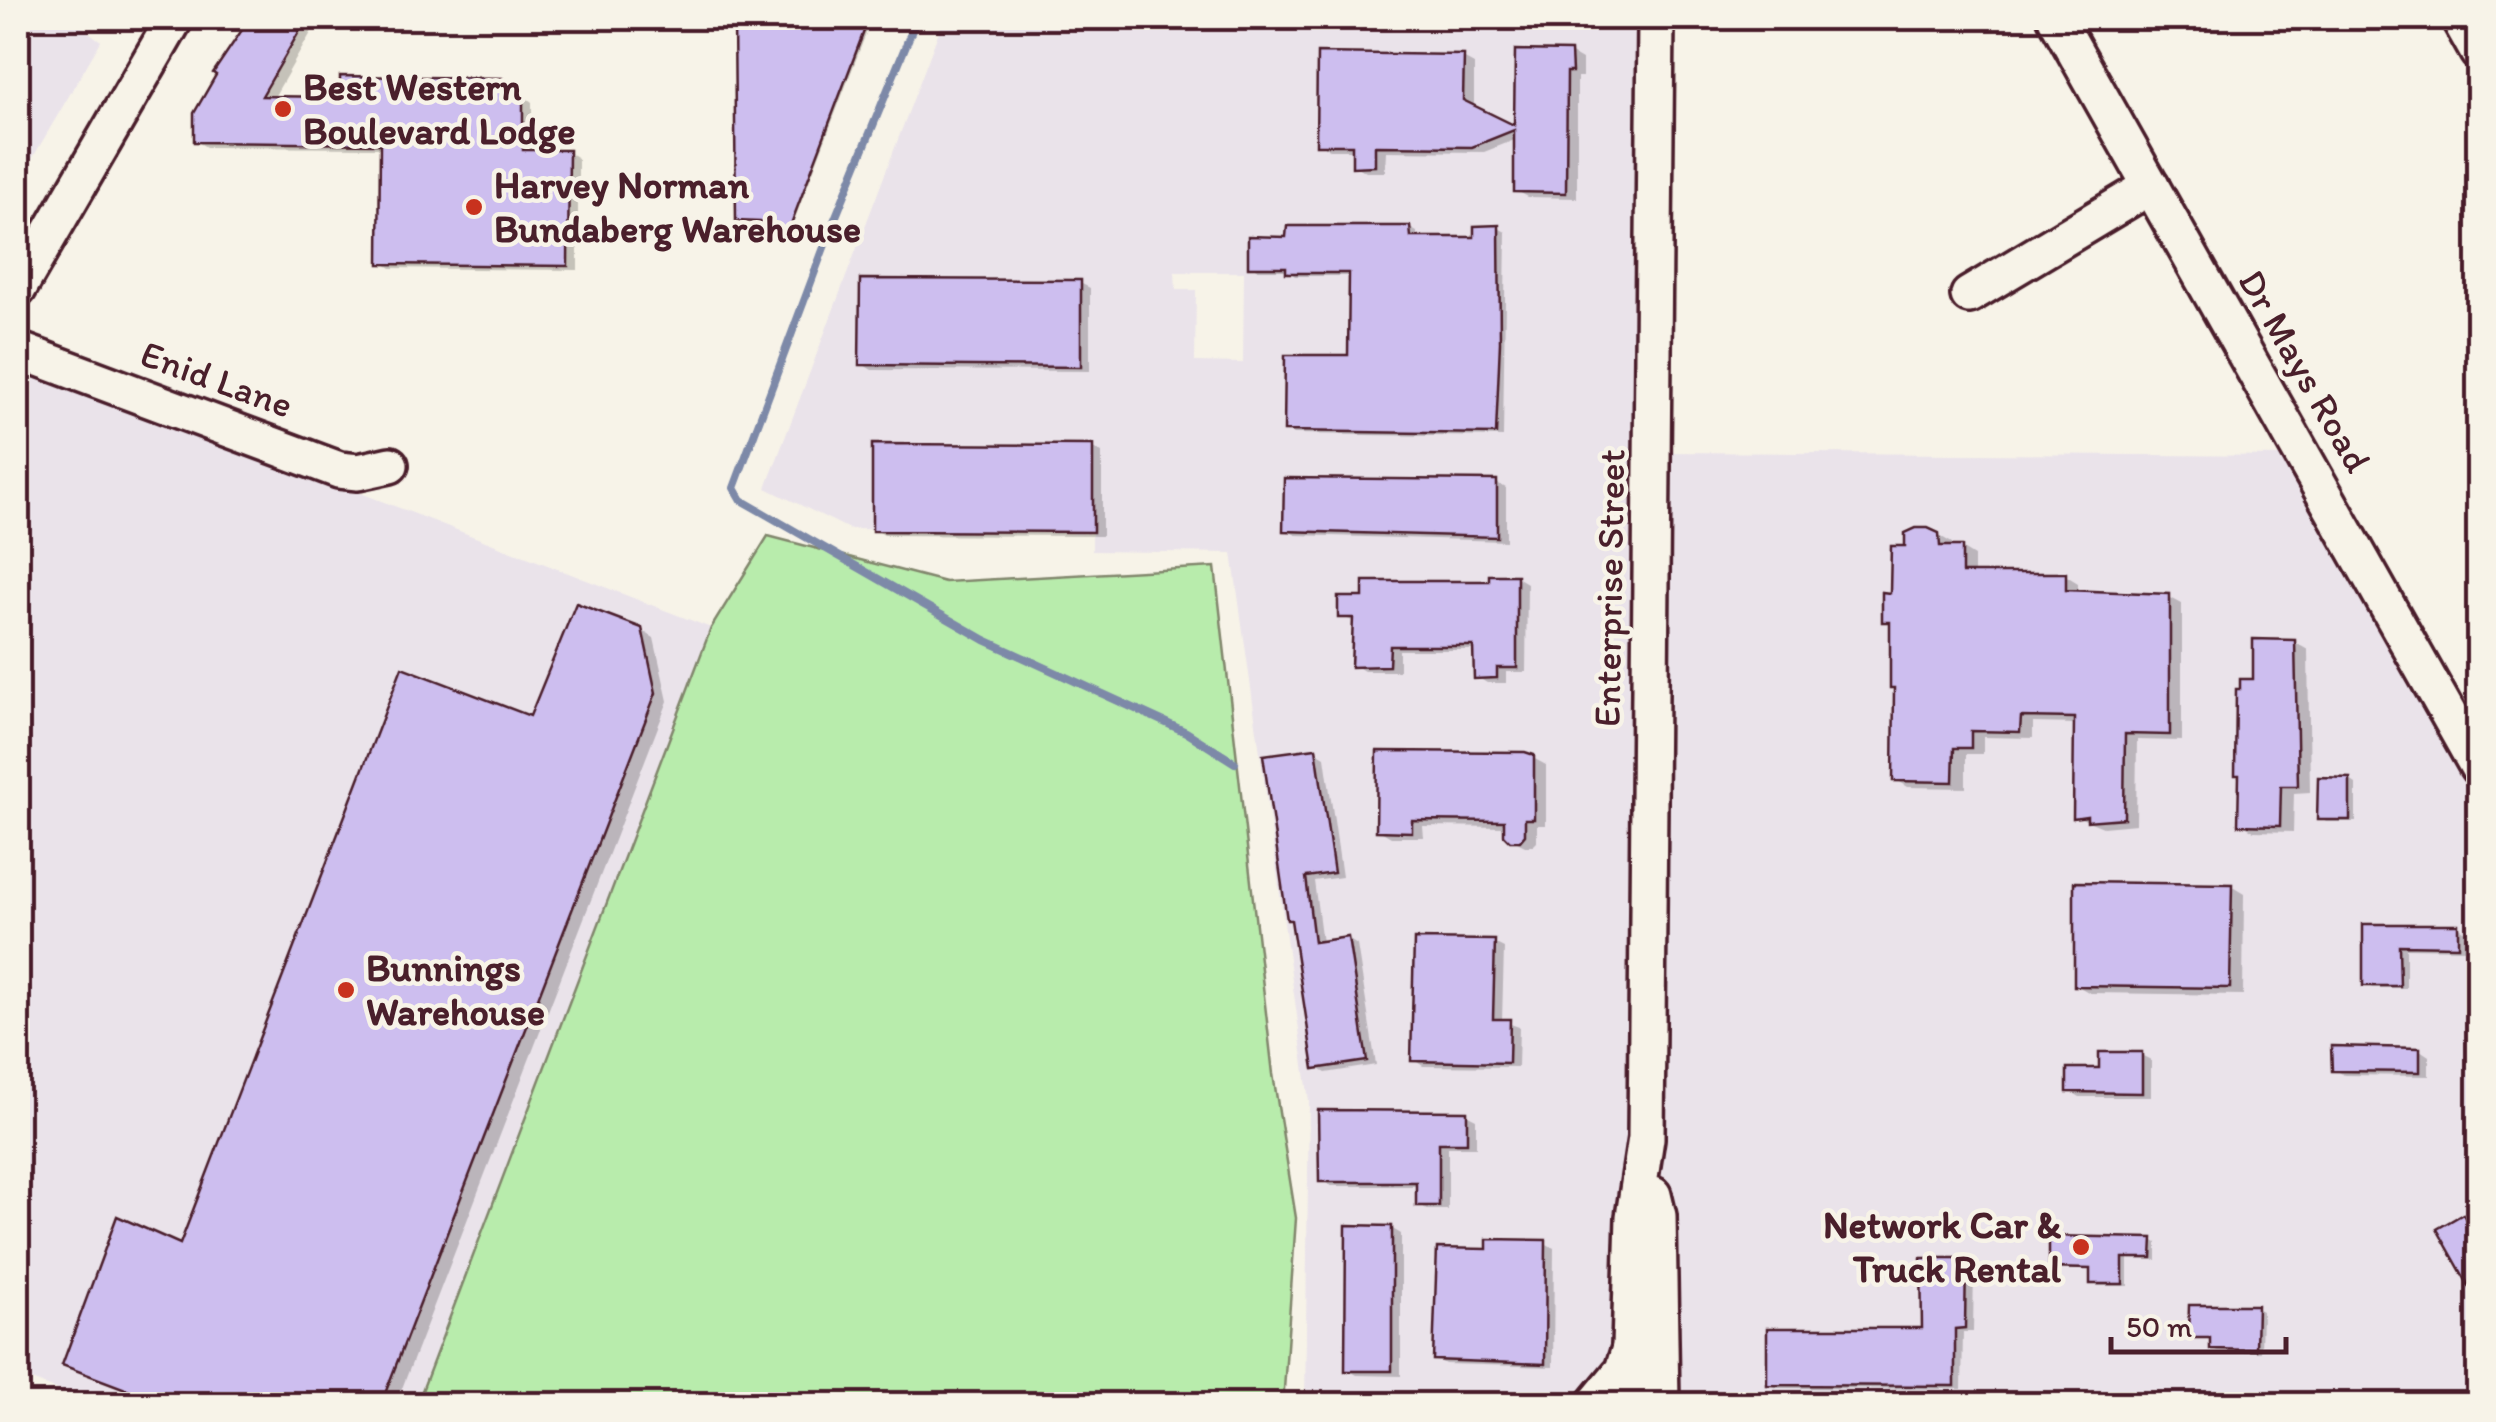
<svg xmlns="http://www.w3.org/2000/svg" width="2496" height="1422" font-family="Itim,sans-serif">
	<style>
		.built { fill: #eae3ea; fill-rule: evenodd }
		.green { fill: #b8ecac; stroke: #81866c; stroke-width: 2.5 }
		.shadow { fill: #0003 }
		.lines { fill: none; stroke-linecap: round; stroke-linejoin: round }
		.stream { stroke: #7d89a8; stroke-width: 8 }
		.building { fill: #cdbeef; stroke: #4a1f2b; stroke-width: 2.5 }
		.minor-casing { stroke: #4a1f2b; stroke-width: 42 }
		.minor { stroke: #f7f3e8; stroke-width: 35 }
		.poi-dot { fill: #c8321e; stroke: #f7f3e8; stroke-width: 4 }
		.labels { text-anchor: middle; stroke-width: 9; stroke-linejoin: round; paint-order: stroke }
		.poi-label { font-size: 38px; font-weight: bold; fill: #4a1f2b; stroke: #f7f3e8; text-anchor: start }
		.street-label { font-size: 38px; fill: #4a1f2b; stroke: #f7f3e8 }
	</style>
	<rect width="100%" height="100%" fill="#f7f3e8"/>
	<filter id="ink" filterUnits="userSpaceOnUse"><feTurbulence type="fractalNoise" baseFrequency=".01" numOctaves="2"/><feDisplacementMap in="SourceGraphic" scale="20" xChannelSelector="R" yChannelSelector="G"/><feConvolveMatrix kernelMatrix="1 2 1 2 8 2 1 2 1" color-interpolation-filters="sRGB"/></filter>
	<g filter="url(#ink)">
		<g class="built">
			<path d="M18,18h51l32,23 -83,142z"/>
			<path d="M944,18h710l-3,434 651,4 176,313v635h-1173l4,-303 -77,-548 -140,-2v-19l-243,-3 -83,-41zM1175,272h69l-1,91 -48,-1 1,-72h-20z"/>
			<path d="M18,361l693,267 -295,776h-321l-77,-29z"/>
		</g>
		<path class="green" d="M768,536l177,46 270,-15 58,507 23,144 -13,186h-90l-66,-4 -2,4h-708l294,-776z"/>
		<g class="shadow">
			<path d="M252,18h125v6h-61l-43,75 70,1 169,-13 20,15v50h36l10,6v112l-187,-2 -9,-6v-114l-176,-1 -10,-6 33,-82z"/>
			<path d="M758,18h114l-82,213 -25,-9 -17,-200z"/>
			<path d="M1570,53l12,7v17h-5v121l-49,-1 -11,-6v-52l-33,13 -98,-1 -1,21h-19l-11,-7v-15h-25l-11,-7 144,-85 11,6v44l43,21z"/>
			<path d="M1410,228l7,4v7l59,1 22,-12 8,4 -3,205 -209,-3 -7,-4 64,-72 1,-82h-57l-7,-6h-30l-8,-5 39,-26z"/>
			<path d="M1080,283l10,5v83l-218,-1 -10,-6z"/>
			<path d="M1093,448l9,5v83l-218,-1 -10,-6z"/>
			<path d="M1497,483l9,5v53l-210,-6 -10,-5z"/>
			<path d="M1938,535l14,8v5h9l13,8v19h91l13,8v10l91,4 13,7v137l-45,-1 -1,84 -33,3 -27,-11 1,-92 -44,-1v15l-50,-1v17h-17v34l-58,-1 -13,-8 2,-90 -4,-64 -9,-5 24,-71z"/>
			<path d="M1517,577l10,6 -1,89h-20v11h-19l-10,-6 -1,-27h-77v21h-35l-10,-6 1,-43 -15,-6 25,-17 127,-16z"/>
			<path d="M641,630l13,8 14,63 -272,703h-231l-100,-40 117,-117 350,-528z"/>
			<path d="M2294,642l14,8 2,142 -16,1 -1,39 -39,-1 -13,-7z"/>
			<path d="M1315,751l10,6 17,120 -28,4 8,62 26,-4 9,6 19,120 -50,8 -10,-6 -23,-146z"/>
			<path d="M1533,758l13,7v60h-9v17l-4,4h-8l-14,-7 -4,-12 -84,-1 1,11h-33l-12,-7z"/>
			<path d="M2350,780l6,4v38h-30l-6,-4z"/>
			<path d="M2231,886l13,8 -1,101 -153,-2 -14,-8z"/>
			<path d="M2366,926l92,1 7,4v18l-59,-1v40h-33l-7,-4z"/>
			<path d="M1494,943l10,5 -2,73 17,6 -1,40 -95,-1 -9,-6z"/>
			<path d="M2420,1050l9,6v20l-85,-1 -10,-6z"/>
			<path d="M2141,1055l10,5v37h-71l-10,-6z"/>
			<path d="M1466,1114l10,5v28h-28v63h-20l-9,-6v-18h-88l-10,-6z"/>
			<path d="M2463,1217l10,6 5,10v64l-38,-67z"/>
			<path d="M1391,1228l10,6v142l-44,-1 -9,-5z"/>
			<path d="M2152,1240l5,3v17l-29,-1v27h-30l-6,-4 1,-12h-36l-6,-4z"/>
			<path d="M1545,1243l9,5 -1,119 -108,-3 -9,-5 54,-108z"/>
			<path d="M1966,1260l8,5 -1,67h-10l-1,57 -185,-1 -8,-4 155,-53z"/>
			<path d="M2256,1308l6,3 -1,41 -44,-1 -5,-3v-8l-21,-4z"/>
		</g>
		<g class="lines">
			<path class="stream" d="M917,18l-85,208 -98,262 7,12 244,140 201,92 49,31"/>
		</g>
		<g class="building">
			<path d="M250,18h57l-45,78 78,1v-21l162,2 21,16v56h46l-1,116 -189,-2 1,-120 -186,-2v-29l22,-38 -3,-2z"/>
			<path d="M869,18l-81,214 -28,-10 -24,-1 -2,-202z"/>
			<path d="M1515,50l56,1 1,21h-5l-1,121 -52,-1v-62l-42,17 -97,-1v20l-23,1v-22h-36l1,-92 147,2 -1,45 51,25z"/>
			<path d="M1499,225l1,117 -4,92 -212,-3 1,-76h63l1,-82h-63v-6h-38v-31l38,1 1,-11h123l1,11h63v-11z"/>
			<path d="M860,279l221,1v87l-222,-2z"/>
			<path d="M872,444l221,1v87l-221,-1z"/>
			<path d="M1284,478l213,2v57l-214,-6z"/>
			<path d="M1916,528h12l11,5 1,13h22v27h104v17l104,4v141l-45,-1 -1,84 -37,3v-5l-14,2 1,-100 -53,-1 -1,15 -49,-1v17h-17l-1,34 -60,-1 1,-93h-4v-66h-8v-30l8,1 1,-47h14v-13z"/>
			<path d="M1489,575h28v93h-20v10l-23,1 -1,-33h-83l-1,20 -38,1 2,-49h-15v-21h25v-16h126z"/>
			<path d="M576,603l66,25 14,65 -275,711h-216l-103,-39 55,-149 63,28 222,-577 128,49z"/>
			<path d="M2253,639l42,1 3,146h-17l-1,40 -42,-1 1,-50h-4l1,-86h4v-10h13z"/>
			<path d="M1316,748l18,125 -28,4 8,65 34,-5 19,124 -53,8 -23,-149h-4l-24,-165z"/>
			<path d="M1377,751l148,1 9,3v64h-9v16l-5,6h-10l-6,-6v-14l-92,-1v12l-36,-1z"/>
			<path d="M2318,777l32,1v42h-33z"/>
			<path d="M2074,882l158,2 -2,104 -156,-2z"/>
			<path d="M2363,924h95v22l-59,-1 1,41h-37z"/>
			<path d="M1414,939l81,1 -2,79h17l-1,44 -98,-2z"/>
			<path d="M2331,1046l89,2v24l-88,-1z"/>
			<path d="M2099,1052h43v41l-75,-1v-24h32z"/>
			<path d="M1318,1110l149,1v32h-28v63h-23v-24h-97z"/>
			<path d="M2463,1214l15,27v61l-41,-73z"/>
			<path d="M1346,1225l46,1v145h-47z"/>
			<path d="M2049,1236l104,2 -1,20h-29v26h-33v-15l-41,-1z"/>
			<path d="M1487,1239l59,1 -1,124 -112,-4 4,-112 50,1z"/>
			<path d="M1921,1258h45l-1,70 -10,1v57l-188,-1v-57h155z"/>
			<path d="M2189,1305h68l-1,45 -46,-1v-11h-22z"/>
		</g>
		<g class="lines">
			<defs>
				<g id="minor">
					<path d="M2056,18l422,749"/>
					<path d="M2459,18l19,34"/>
					<path d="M18,289l157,-271"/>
					<path d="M1969,295l182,-109"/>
					<path d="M18,350l321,120 19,2 32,-7"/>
					<path d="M1653,1195l5,21 3,188"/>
					<path d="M1595,1404l28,-34 6,-19"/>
					<path d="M1633,1404l-3,-57 4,-130 12,-79 10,-1120"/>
				</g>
			</defs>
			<use href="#minor" class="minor-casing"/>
			<use href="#minor" class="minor"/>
		</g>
	</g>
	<g class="poi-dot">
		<circle cx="283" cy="109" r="10"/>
		<circle cx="474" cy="207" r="10"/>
		<circle cx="346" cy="990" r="10"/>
		<circle cx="2081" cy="1247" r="10"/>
	</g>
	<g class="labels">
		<g class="poi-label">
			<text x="303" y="100">Best Western<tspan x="303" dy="44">Boulevard Lodge</tspan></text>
			<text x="494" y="198">Harvey Norman<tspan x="494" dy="44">Bundaberg Warehouse</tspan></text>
			<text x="366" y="981">Bunnings<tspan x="366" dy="44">Warehouse</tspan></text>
			<text x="2061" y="1238" text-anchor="end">Network Car &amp;<tspan x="2061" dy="44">Truck Rental</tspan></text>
		</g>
		<g class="street-label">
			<text transform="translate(2305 371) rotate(60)" y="13">Dr Mays Road</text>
			<text transform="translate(217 379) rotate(20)" y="13">Enid Lane</text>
			<text transform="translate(1609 588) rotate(-89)" y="13">Enterprise Street</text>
		</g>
	</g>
	<rect width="2496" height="1422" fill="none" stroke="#f7f3e8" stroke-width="60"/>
	<rect x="30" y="30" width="2436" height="1362" fill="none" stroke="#4a1f2b" stroke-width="4" filter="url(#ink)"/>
	<path d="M2111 1337v15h175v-15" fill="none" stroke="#4a1f2b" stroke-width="5"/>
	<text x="2126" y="1337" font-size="30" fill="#4a1f2b" stroke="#f7f3e8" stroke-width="8" paint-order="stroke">50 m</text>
</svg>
